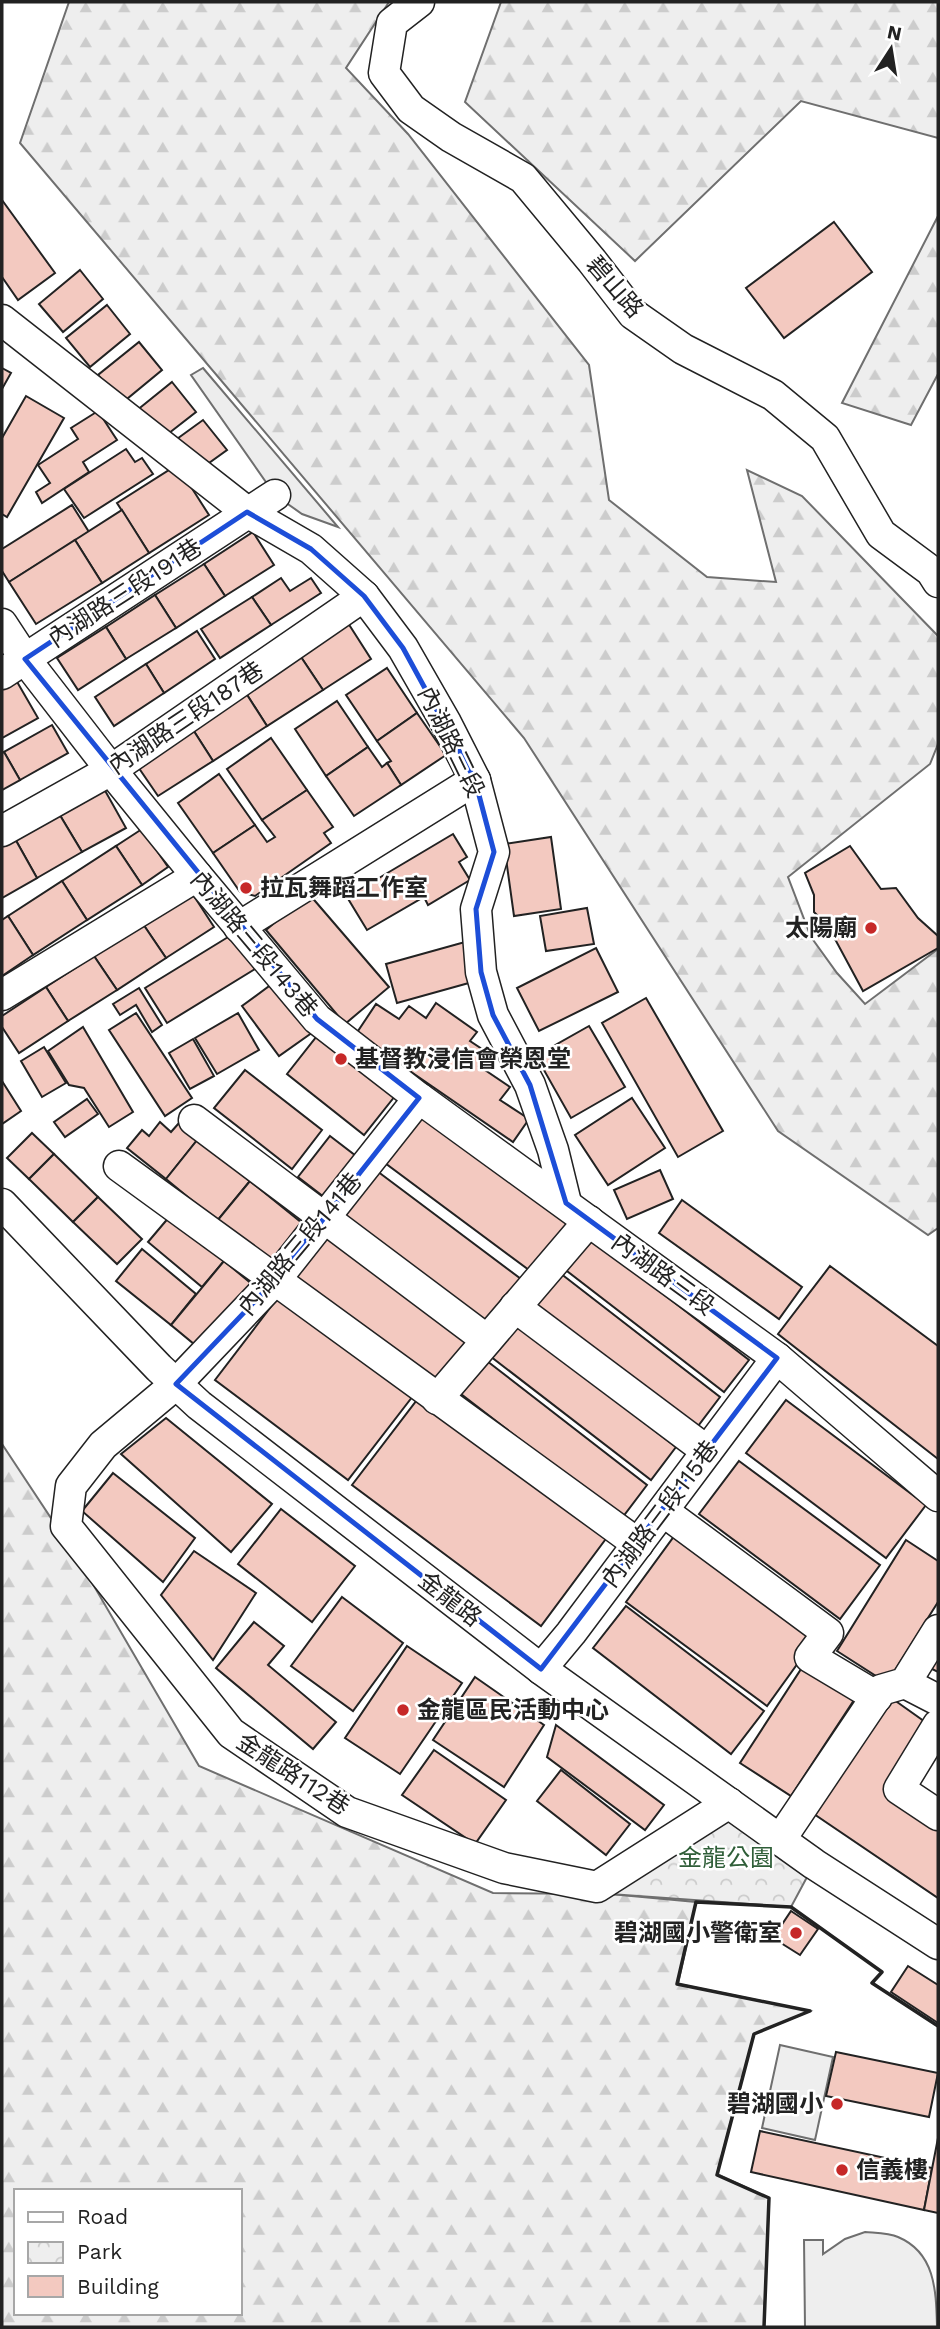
<svg xmlns="http://www.w3.org/2000/svg" width="940" height="2329" font-family="'Work Sans','Noto Sans TC',sans-serif">
	<style>
		.green { fill: #eee; stroke: #6f6f6f; stroke-width: 2 }
		.forest { fill: url(#forest-firs); stroke: #6f6f6f; stroke-width: 2; fill-rule: evenodd }
		.park { fill: url(#park-crowns); stroke: #6f6f6f; stroke-width: 2 }
		.parking { fill: #ededed; stroke: #6f6f6f; stroke-width: 2 }
		.building { fill: #f3c9c0; stroke: #222; stroke-width: 2 }
		.lines { fill: none; stroke-linecap: round; stroke-linejoin: round }
		.minor-casing { stroke: #222; stroke-width: 33 }
		.minor { stroke: #fff; stroke-width: 30 }
		.wall { stroke: #222; stroke-width: 3.5 }
		.marked { fill: none; stroke: #1d4ed8; stroke-width: 5; stroke-linejoin: round }
		.poi-dot { fill: #c62828; stroke: #fff; stroke-width: 2.5 }
		.labels { text-anchor: middle; stroke-width: 5; stroke-linejoin: round; paint-order: stroke }
		.street-label { font-size: 24px; fill: #222; stroke: #fff }
		.poi-label { font-size: 24px; font-weight: bold; fill: #222; stroke: #fff; text-anchor: start }
		.park-label { font-size: 24px; fill: #2f5e38; stroke: #fff }
	</style>
	<defs>
		<pattern id="forest-firs" width="22" height="20" patternUnits="userSpaceOnUse" patternTransform="scale(1.75)"><rect width="22" height="20" fill="#eee"/><path d="M5 1l3.5 6h-7zM16 11l3.5 6h-7z" fill="#ccc"/></pattern>
		<pattern id="park-crowns" width="20" height="18" patternUnits="userSpaceOnUse" patternTransform="scale(1.75)"><rect width="20" height="18" fill="#eee"/><path d="M2 6a3 3 0 1 1 6 0M12 15a3 3 0 1 1 6 0" fill="none" stroke="#ccc"/></pattern>
	</defs>
	<rect width="100%" height="100%" fill="#fff"/>
	<g class="green">
		<path d="M780,2045l53,12 -18,83 -53,-12z"/>
		<path d="M865,2232c10,1 24,1 33,5 38,16 38,55 39,90h-132l-1,-87h19v14l22,-15z"/>
	</g>
	<g class="forest">
		<path d="M69,2h320l-43,66 62,66 181,231 20,135 98,77 69,5 -29,-112 55,26 136,140v108l-8,20 -142,113 23,60 26,36 28,31 73,-55v279l-10,7 -150,-104 -254,-393 -504,-595z"/>
		<path d="M501,2h437v136l-137,-37 -166,160 -170,-159z"/>
		<path d="M938,216v158l-27,51 -69,-22z"/>
		<path d="M2,1444l78,118 119,204 294,127 117,1 86,8 -18,82 132,27 -56,23 -37,140 52,24 -5,129h-762zM16,2191h224v122h-224z"/>
	</g>
	<path class="park" d="M729,1803l85,61 -23,43 -181,-13z"/>
	<path class="parking" d="M203,368l135,159 -36,-13 -27,-19 -84,-120z"/>
	<g class="building">
		<path d="M2,200l53,73 -37,27 -16,-23z"/>
		<path d="M834,222l38,50 -88,66 -38,-50z"/>
		<path d="M80,270l23,29 -40,33 -24,-28z"/>
		<path d="M107,305l23,29 -40,33 -24,-29z"/>
		<path d="M139,342l23,28 -40,33 -24,-28z"/>
		<path d="M2,368l9,5 -9,16z"/>
		<path d="M172,382l24,30 -32,25 -28,-26z"/>
		<path d="M26,396l38,22 -57,99 -5,-3v-76z"/>
		<path d="M98,411l19,29 -34,22 6,10 -47,31 -6,-11 14,-9 -12,-18 40,-26 -7,-11z"/>
		<path d="M203,420l24,30 -25,18 -32,-24z"/>
		<path d="M126,449l9,13 7,-4 11,16 -69,44 -20,-29z"/>
		<path d="M177,465l32,50 -60,38 -32,-50z"/>
		<path d="M72,505l17,27 -80,50 -7,-11v-22z"/>
		<path d="M122,510l27,43 -47,30 -27,-43z"/>
		<path d="M253,532l21,33 -49,31 -21,-32z"/>
		<path d="M75,540l27,43 -66,41 -27,-42z"/>
		<path d="M204,564l21,32 -49,32 -21,-33z"/>
		<path d="M281,578l9,13 21,-13 10,15 -50,32 -19,-28z"/>
		<path d="M155,595l21,33 -50,31 -20,-32z"/>
		<path d="M252,597l19,28 -51,33 -19,-29z"/>
		<path d="M348,623l23,36 -48,31 -24,-36z"/>
		<path d="M106,627l20,32 -48,31 -21,-32z"/>
		<path d="M197,631l18,28 -51,34 -18,-29z"/>
		<path d="M299,654l24,36 -56,36 -23,-36z"/>
		<path d="M146,664l18,29 -50,33 -19,-29z"/>
		<path d="M387,668l30,45 -40,28 -31,-46z"/>
		<path d="M16,680l22,38 -36,20v-50z"/>
		<path d="M244,690l23,36 -54,35 -23,-36z"/>
		<path d="M337,701l31,46 -42,29 -31,-47z"/>
		<path d="M417,713l29,42 -45,30 -14,-22 4,-2 -14,-20z"/>
		<path d="M52,725l16,28 -48,27 -16,-28z"/>
		<path d="M190,725l23,36 -55,35 -24,-35z"/>
		<path d="M271,738l36,52 -45,30 -35,-51z"/>
		<path d="M368,747l14,20 5,-4 14,22 -47,31 -28,-40z"/>
		<path d="M4,752l16,28 -18,10v-37z"/>
		<path d="M219,774l36,51 -42,28 -35,-50z"/>
		<path d="M103,787l23,41 -44,24 -24,-40z"/>
		<path d="M307,790l26,37 -9,6 7,10 -76,53 -15,-4 -27,-39 42,-28 12,17 8,-5 -13,-17z"/>
		<path d="M58,812l24,40 -45,26 -23,-41z"/>
		<path d="M142,829l26,38 -26,18 -26,-39z"/>
		<path d="M453,834l14,23 -8,5 11,18 -42,25 -4,-8 -57,33 -20,-33z"/>
		<path d="M14,837l23,41 -35,20v-54z"/>
		<path d="M551,837l10,72 -47,7 -10,-72z"/>
		<path d="M116,846l26,39 -55,35 -25,-39z"/>
		<path d="M850,846l31,43 15,-1 22,30 20,18v12l-75,43 -35,-65 -14,-14v-17l-9,-22z"/>
		<path d="M62,881l25,39 -54,35 -25,-39z"/>
		<path d="M192,893l22,34 -48,31 -23,-34z"/>
		<path d="M309,894l80,93 -44,37 -79,-94z"/>
		<path d="M587,908l7,36 -48,7 -6,-35z"/>
		<path d="M8,916l25,39 -31,21v-56z"/>
		<path d="M143,924l23,34 -49,32 -23,-34z"/>
		<path d="M233,934l22,35 -88,54 -22,-35z"/>
		<path d="M465,942l11,39 -79,22 -11,-39z"/>
		<path d="M596,948l22,44 -79,39 -22,-43z"/>
		<path d="M94,956l23,34 -49,31 -22,-34z"/>
		<path d="M276,981l37,51 -34,24 -37,-50z"/>
		<path d="M46,987l22,34 -49,32 -17,-26v-11z"/>
		<path d="M139,988l23,37 -10,7 -16,-27 -16,10 -7,-11z"/>
		<path d="M646,998l77,133 -45,26 -76,-134z"/>
		<path d="M436,1003l41,29 -7,9 18,12 -9,13 31,21 -10,13 29,19 -16,23 -157,-108 20,-30 23,15 10,-13 17,12z"/>
		<path d="M136,1013l56,85 -27,18 -56,-86z"/>
		<path d="M238,1013l21,37 -42,24 -22,-36z"/>
		<path d="M589,1026l36,61 -54,31 -35,-62z"/>
		<path d="M83,1027l50,85 -24,15 -25,-39 -15,-3 -21,-34z"/>
		<path d="M317,1036l78,60 -31,39 -77,-61z"/>
		<path d="M193,1039l21,37 -24,13 -21,-36z"/>
		<path d="M44,1047l22,36 -24,14 -21,-36z"/>
		<path d="M245,1070l77,60 -30,39 -78,-61z"/>
		<path d="M2,1081l19,30 -19,13z"/>
		<path d="M632,1098l33,50 -57,37 -33,-50z"/>
		<path d="M87,1099l11,15 -33,23 -11,-15z"/>
		<path d="M425,1111l147,110 -39,52 -148,-110z"/>
		<path d="M160,1122l11,10 8,-9 19,16 -32,40 -39,-31 15,-18 7,6z"/>
		<path d="M32,1133l22,21 -25,25 -22,-21z"/>
		<path d="M330,1136l26,20 -32,41 -26,-20z"/>
		<path d="M198,1139l52,42 -33,40 -51,-42z"/>
		<path d="M54,1154l44,43 -25,25 -44,-43z"/>
		<path d="M660,1170l13,29 -46,20 -13,-29z"/>
		<path d="M377,1171l148,111 -39,52 -148,-111z"/>
		<path d="M250,1181l52,42 -32,40 -53,-42z"/>
		<path d="M98,1197l44,42 -25,25 -44,-42z"/>
		<path d="M682,1200l120,87 -23,32 -120,-86z"/>
		<path d="M170,1216l54,45 -22,26 -54,-45z"/>
		<path d="M325,1229l148,110 -37,50 -148,-109z"/>
		<path d="M588,1236l161,124 -25,32 -161,-124z"/>
		<path d="M142,1249l54,45 -25,31 -55,-44z"/>
		<path d="M224,1261l29,24 -53,64 -29,-24z"/>
		<path d="M830,1266l108,80v113l-160,-125z"/>
		<path d="M560,1273l160,124 -25,33 -161,-124z"/>
		<path d="M283,1291l133,101 -68,88 -133,-100z"/>
		<path d="M515,1323l161,124 -25,33 -161,-124z"/>
		<path d="M487,1361l160,124 -25,33 -161,-124z"/>
		<path d="M420,1396l188,140 -67,90 -189,-141z"/>
		<path d="M786,1400l140,105 -40,53 -140,-105z"/>
		<path d="M166,1418l106,86 -41,48 -110,-98z"/>
		<path d="M739,1461l141,104 -40,54 -141,-105z"/>
		<path d="M113,1473l82,65 -32,44 -81,-71z"/>
		<path d="M281,1509l74,57 -43,56 -74,-58z"/>
		<path d="M675,1535l141,103 -49,68 -141,-104z"/>
		<path d="M906,1540l32,21v41l-51,81 -50,-32z"/>
		<path d="M194,1551l62,42 -43,67 -52,-65z"/>
		<path d="M342,1597l61,46 -50,68 -62,-45z"/>
		<path d="M626,1606l138,105 -33,43 -138,-106z"/>
		<path d="M254,1622l30,24 -16,19 68,57 -23,27 -97,-81z"/>
		<path d="M407,1646l55,37 -62,91 -55,-36z"/>
		<path d="M938,1654v18l-8,-4z"/>
		<path d="M805,1663l51,34 -65,99 -51,-33z"/>
		<path d="M475,1677l69,48 -40,62 -71,-47z"/>
		<path d="M890,1697l38,27 -44,65 54,36v73l-127,-86z"/>
		<path d="M556,1725l108,80 -19,25 -98,-73z"/>
		<path d="M434,1750l72,50 -31,44 -73,-49z"/>
		<path d="M561,1770l69,54 -24,31 -69,-54z"/>
		<path d="M791,1911l27,18 -18,26 -27,-17z"/>
		<path d="M908,1966l30,19v38l-47,-31z"/>
		<path d="M836,2052l102,21 -9,44 -103,-21z"/>
		<path d="M760,2131l172,37 -8,42 -173,-38z"/>
		<path d="M938,2138v75l-14,-3z"/>
	</g>
	<g class="lines">
		<defs>
			<g id="minor">
				<path d="M419,2l-27,21 -8,50 27,36 40,28 72,41 69,83 41,53 50,35 90,46 52,43 56,96 50,37 7,11"/>
				<path d="M2,320l245,192 64,37 53,47 39,52 43,75 29,57 19,72 -18,57 5,63 12,43 37,70 23,65 13,53"/>
				<path d="M2,624l23,35 86,111 86,106 120,143 102,79 358,260 161,138"/>
				<path d="M2,674l273,-179"/>
				<path d="M2,831l109,-61 253,-174"/>
				<path d="M239,927l236,-147"/>
				<path d="M2,995l195,-119"/>
				<path d="M419,1098l-143,181 -100,105 -73,61 -32,41 -5,40 165,207 116,79 157,56 93,19 132,-84"/>
				<path d="M194,1120l293,220"/>
				<path d="M119,1166l519,378"/>
				<path d="M2,1204l157,164 40,37 342,264 273,195 124,80"/>
				<path d="M515,1307l192,144"/>
				<path d="M437,1399l152,-178"/>
				<path d="M663,1511l165,122 -18,24 67,40"/>
				<path d="M541,1669l30,-36 206,-275"/>
				<path d="M905,1683l33,17"/>
				<path d="M938,1725l-39,64 39,26"/>
				<path d="M780,1840l101,-150 24,-7 33,-53"/>
			</g>
		</defs>
		<use href="#minor" class="minor-casing"/>
		<use href="#minor" class="minor"/>
		<path class="wall" d="M764,2327l5,-129 -52,-23 37,-141 56,-23 -133,-27 19,-82 95,5 91,65 -10,11 66,43"/>
	</g>
	<path class="marked" d="M247,512l64,37 53,47 39,52 72,132 19,72 -18,57 5,63 12,43 37,70 36,118 211,155 -236,311 -365,-285 100,-105 143,-181 -102,-79 -292,-360z"/>
	<g class="poi-dot">
		<circle cx="246" cy="888" r="7"/>
		<circle cx="871" cy="928" r="7"/>
		<circle cx="341" cy="1059" r="7"/>
		<circle cx="403" cy="1710" r="7"/>
		<circle cx="796" cy="1933" r="7"/>
		<circle cx="837" cy="2104" r="7"/>
		<circle cx="842" cy="2170" r="7"/>
	</g>
	<g class="labels">
		<g class="street-label">
			<text transform="translate(615 287) rotate(49)" y="8">碧山路</text>
			<text transform="translate(125 593) rotate(-33)" y="8">內湖路三段191巷</text>
			<text transform="translate(186 718) rotate(-34)" y="8">內湖路三段187巷</text>
			<text transform="translate(451 742) rotate(64)" y="8">內湖路三段</text>
			<text transform="translate(254 944) rotate(50)" y="8">內湖路三段143巷</text>
			<text transform="translate(300 1244) rotate(-50)" y="8">內湖路三段141巷</text>
			<text transform="translate(663 1274) rotate(36)" y="8">內湖路三段</text>
			<text transform="translate(660 1514) rotate(-53)" y="8">內湖路三段115巷</text>
			<text transform="translate(450 1599) rotate(38)" y="8">金龍路</text>
			<text transform="translate(293 1774) rotate(33)" y="8">金龍路112巷</text>
		</g>
		<g class="poi-label">
			<text x="260" y="896">拉瓦舞蹈工作室</text>
			<text x="857" y="936" text-anchor="end">太陽廟</text>
			<text x="355" y="1067">基督教浸信會榮恩堂</text>
			<text x="417" y="1718">金龍區民活動中心</text>
			<text x="782" y="1941" text-anchor="end">碧湖國小警衛室</text>
			<text x="823" y="2112" text-anchor="end">碧湖國小</text>
			<text x="856" y="2178">信義樓</text>
		</g>
		<g class="park-label">
			<text x="726" y="1866">金龍公園</text>
		</g>
	</g>
	<rect width="940" height="2329" fill="none" stroke="#222222" stroke-width="7"/>
	<rect x="14" y="2189" width="228" height="126" fill="#ffffff" stroke="#a7a7a7" stroke-width="2"/>
	<rect x="28" y="2212" width="35" height="10" fill="#ffffff" stroke="#a7a7a7" stroke-width="2"/>
	<text x="77" y="2224" font-size="21" fill="#222222">Road</text>
	<rect x="28" y="2242" width="35" height="21" fill="url(#park-crowns)" stroke="#a7a7a7" stroke-width="2"/>
	<text x="77" y="2259" font-size="21" fill="#222222">Park</text>
	<rect x="28" y="2276" width="35" height="21" fill="#f3c9c0" stroke="#a7a7a7" stroke-width="2"/>
	<text x="77" y="2294" font-size="21" fill="#222222">Building</text>
	<g transform="translate(891 49) rotate(12)" stroke="#ffffff" stroke-width="5" paint-order="stroke">
	<path d="M0-5L12 26L0 18L-12 26Z" fill="#222222"/>
	<text y="-10" font-size="19" font-weight="bold" text-anchor="middle" fill="#222222">N</text>
	</g>
</svg>
